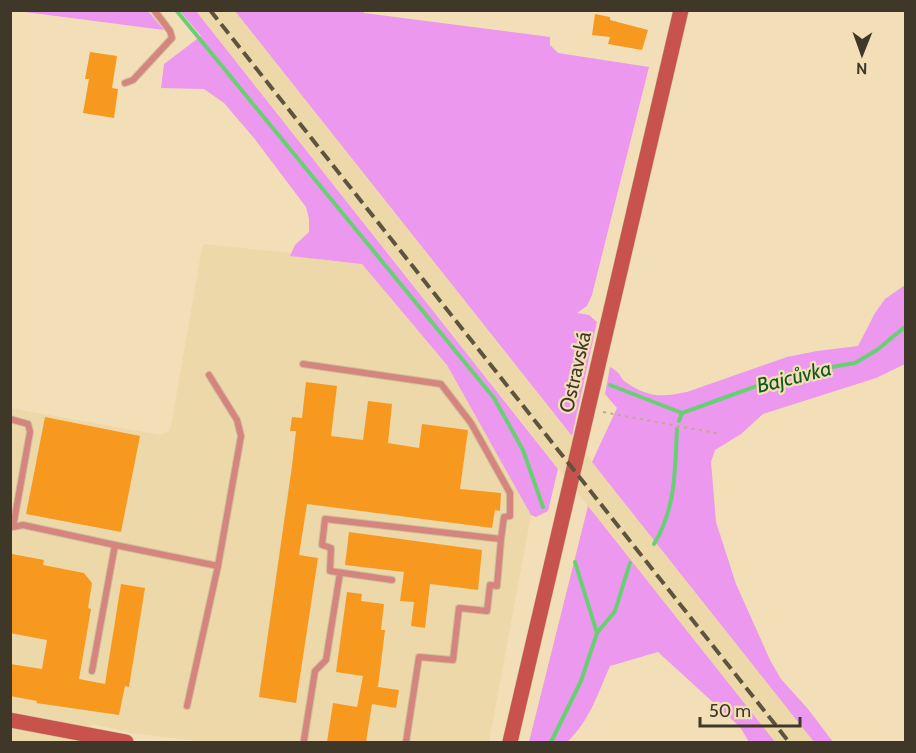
<svg xmlns="http://www.w3.org/2000/svg" width="916" height="753" font-family="Cabin,sans-serif">
	<style>
		.built { fill: #edd8a9 }
		.green { fill: #eb98ee }
		.lines { fill: none; stroke-linecap: round; stroke-linejoin: round }
		.stream { stroke: #68d072; stroke-width: 4 }
		.building { fill: #f7991f }
		.service-casing { stroke: #cebe9b; stroke-width: 8 }
		.secondary-casing { stroke: #cebe9b; stroke-width: 16 }
		.path { stroke: #bbac8c; stroke-width: 2; stroke-dasharray: 3 4.5; stroke-linecap: butt }
		.service { stroke: #d5857d; stroke-width: 6 }
		.secondary { stroke: #c8524c; stroke-width: 15 }
		.rail { stroke: #5d5440; stroke-width: 4; stroke-dasharray: 12 6; stroke-linecap: butt }
		.labels { text-anchor: middle; stroke-width: 4.5; stroke-linejoin: round; paint-order: stroke }
		.street-label { font-size: 20px; fill: #3f3828; stroke: #f2dfb8 }
		.water-label { font-size: 21px; font-style: italic; fill: #10591d; stroke: #f2dfb8 }
	</style>
	<rect width="100%" height="100%" fill="#f2dfb8"/>
	<g class="built">
		<path d="M196,11h39l579,731h-39z"/>
		<path d="M204,244l87,9v3l71,8 85,101 84,150 -42,227h-285l-72,-9 -40,-9 -3,18h-78l-1,-334 151,27 7,-3 3,-6 31,-178z"/>
	</g>
	<g class="green">
		<path d="M17,11h131l16,19z"/>
		<path d="M180,11h16l362,458 -10,42 -12,6 -5,-2 -84,-150 -85,-101 -72,-8 5,-11 14,-13v-13l-3,-12 -52,-69 -30,-35 -20,-14 -43,-1 3,-24 37,-28z"/>
		<path d="M235,11h128l1,2 186,24v8l8,8 91,14 -57,228 -5,11 -10,7 12,2 8,7 -25,114z"/>
		<path d="M905,285v79l-29,14 -113,36 -22,20 -26,16 -4,12 5,60 20,62 34,76 11,19 27,30 25,33h-19l-222,-280 25,-54 -12,-14 5,-27c13,7 9,11 17,16 23,15 34,14 60,9l100,-35 30,-6 41,-5 17,-33 10,-14z"/>
		<path d="M588,506l187,236h-26l-9,-15 -82,-75 -48,14c-12,27 -21,56 -43,76h-38z"/>
	</g>
	<g class="lines">
		<g class="stream">
			<path d="M176,10l318,388 29,52 20,57"/>
			<path d="M610,385l72,28"/>
			<path d="M679,421l3,-8 108,-39 65,-11 22,-13 29,-24"/>
			<path d="M654,544c22,-36 21,-74 23,-115"/>
			<path d="M575,562l22,71"/>
			<path d="M551,742l30,-61 16,-48 18,-22 15,-48"/>
		</g>
	</g>
	<g class="building">
		<path d="M595,14l15,3v3l38,10 -6,20 -34,-6 2,-7 -18,-2z"/>
		<path d="M90,52l27,4 -5,32 6,1 -4,29 -31,-5 6,-34h-4z"/>
		<path d="M306,382l31,4 -6,50 32,4 5,-39 24,3 -4,39 31,5 3,-24 46,6 -8,59 41,4 -1,18 -5,-1 -3,18 -185,-24 -8,51 19,3 -22,145 -37,-6 33,-231 4,-35h-6l2,-14 10,1z"/>
		<path d="M45,417l95,19 -19,96 -95,-18z"/>
		<path d="M349,532l133,18 -4,40 -48,-6 -5,44 -14,-2 3,-24 -14,-1 4,-29 -59,-7z"/>
		<path d="M12,554l32,6 -1,5 41,8 8,10 -4,25 3,1 -12,70 26,5 16,-100 24,4 -16,99 -4,-1 -6,29 -83,-12 1,-2 -27,-5v-32l32,5 5,-29 -37,-7z"/>
		<path d="M347,592l15,2 -1,7 23,3 -3,26h4l-7,57 21,3 -3,18 -24,-4 -6,38h-39l6,-39 24,4 6,-31 -27,-4z"/>
	</g>
	<g class="lines">
		<defs>
			<g id="service">
				<path d="M125,83l8,-3 39,-42 -2,-7 -16,-21"/>
				<path d="M303,364l138,20 30,39 39,70v23l-6,1 -3,22"/>
				<path d="M209,375l28,45 4,16 -23,130"/>
				<path d="M10,419l18,5 2,8 -17,95h-2"/>
				<path d="M13,527l10,-2 92,20 -23,126"/>
				<path d="M115,545l103,21 -31,140"/>
				<path d="M392,580l-62,-9 1,-23 -9,-3 3,-26 176,20 -4,47 -7,-1 -3,26 -28,-3 -6,52 -34,-3 -13,85"/>
				<path d="M304,740l11,-69 11,-11 14,-87"/>
			</g>
			<g id="secondary">
				<path d="M10,720l116,22"/>
				<path d="M510,742l171,-732"/>
			</g>
		</defs>
		<use href="#service" class="service-casing"/>
		<use href="#secondary" class="secondary-casing"/>
		<path class="path" d="M603,412l118,22"/>
		<use href="#service" class="service"/>
		<use href="#secondary" class="secondary"/>
		<path class="rail" d="M210,10l579,732"/>
	</g>
	<g class="labels">
		<g class="street-label">
			<text transform="translate(575 372) rotate(-77)" y="7">Ostravská</text>
		</g>
		<g class="water-label">
			<text transform="translate(794 377) rotate(-14)" y="7">Bajcůvka</text>
		</g>
	</g>
	<rect width="916" height="753" fill="none" stroke="#3f3828" stroke-width="24"/>
	<g transform="translate(862 54) rotate(181)" stroke="#f2dfb8" stroke-width="4.5" paint-order="stroke">
	<path d="M0-4.5L10 22L0 15L-10 22Z" fill="#3f3828"/>
	<text y="-9" font-size="16" font-weight="bold" text-anchor="middle" fill="#3f3828">N</text>
	</g>
	<path d="M700 717v9h100v-9" fill="none" stroke="#3f3828" stroke-width="3"/>
	<text x="709" y="717" font-size="18" fill="#3f3828" stroke="#f2dfb8" stroke-width="4.5" paint-order="stroke">50 m</text>
</svg>
